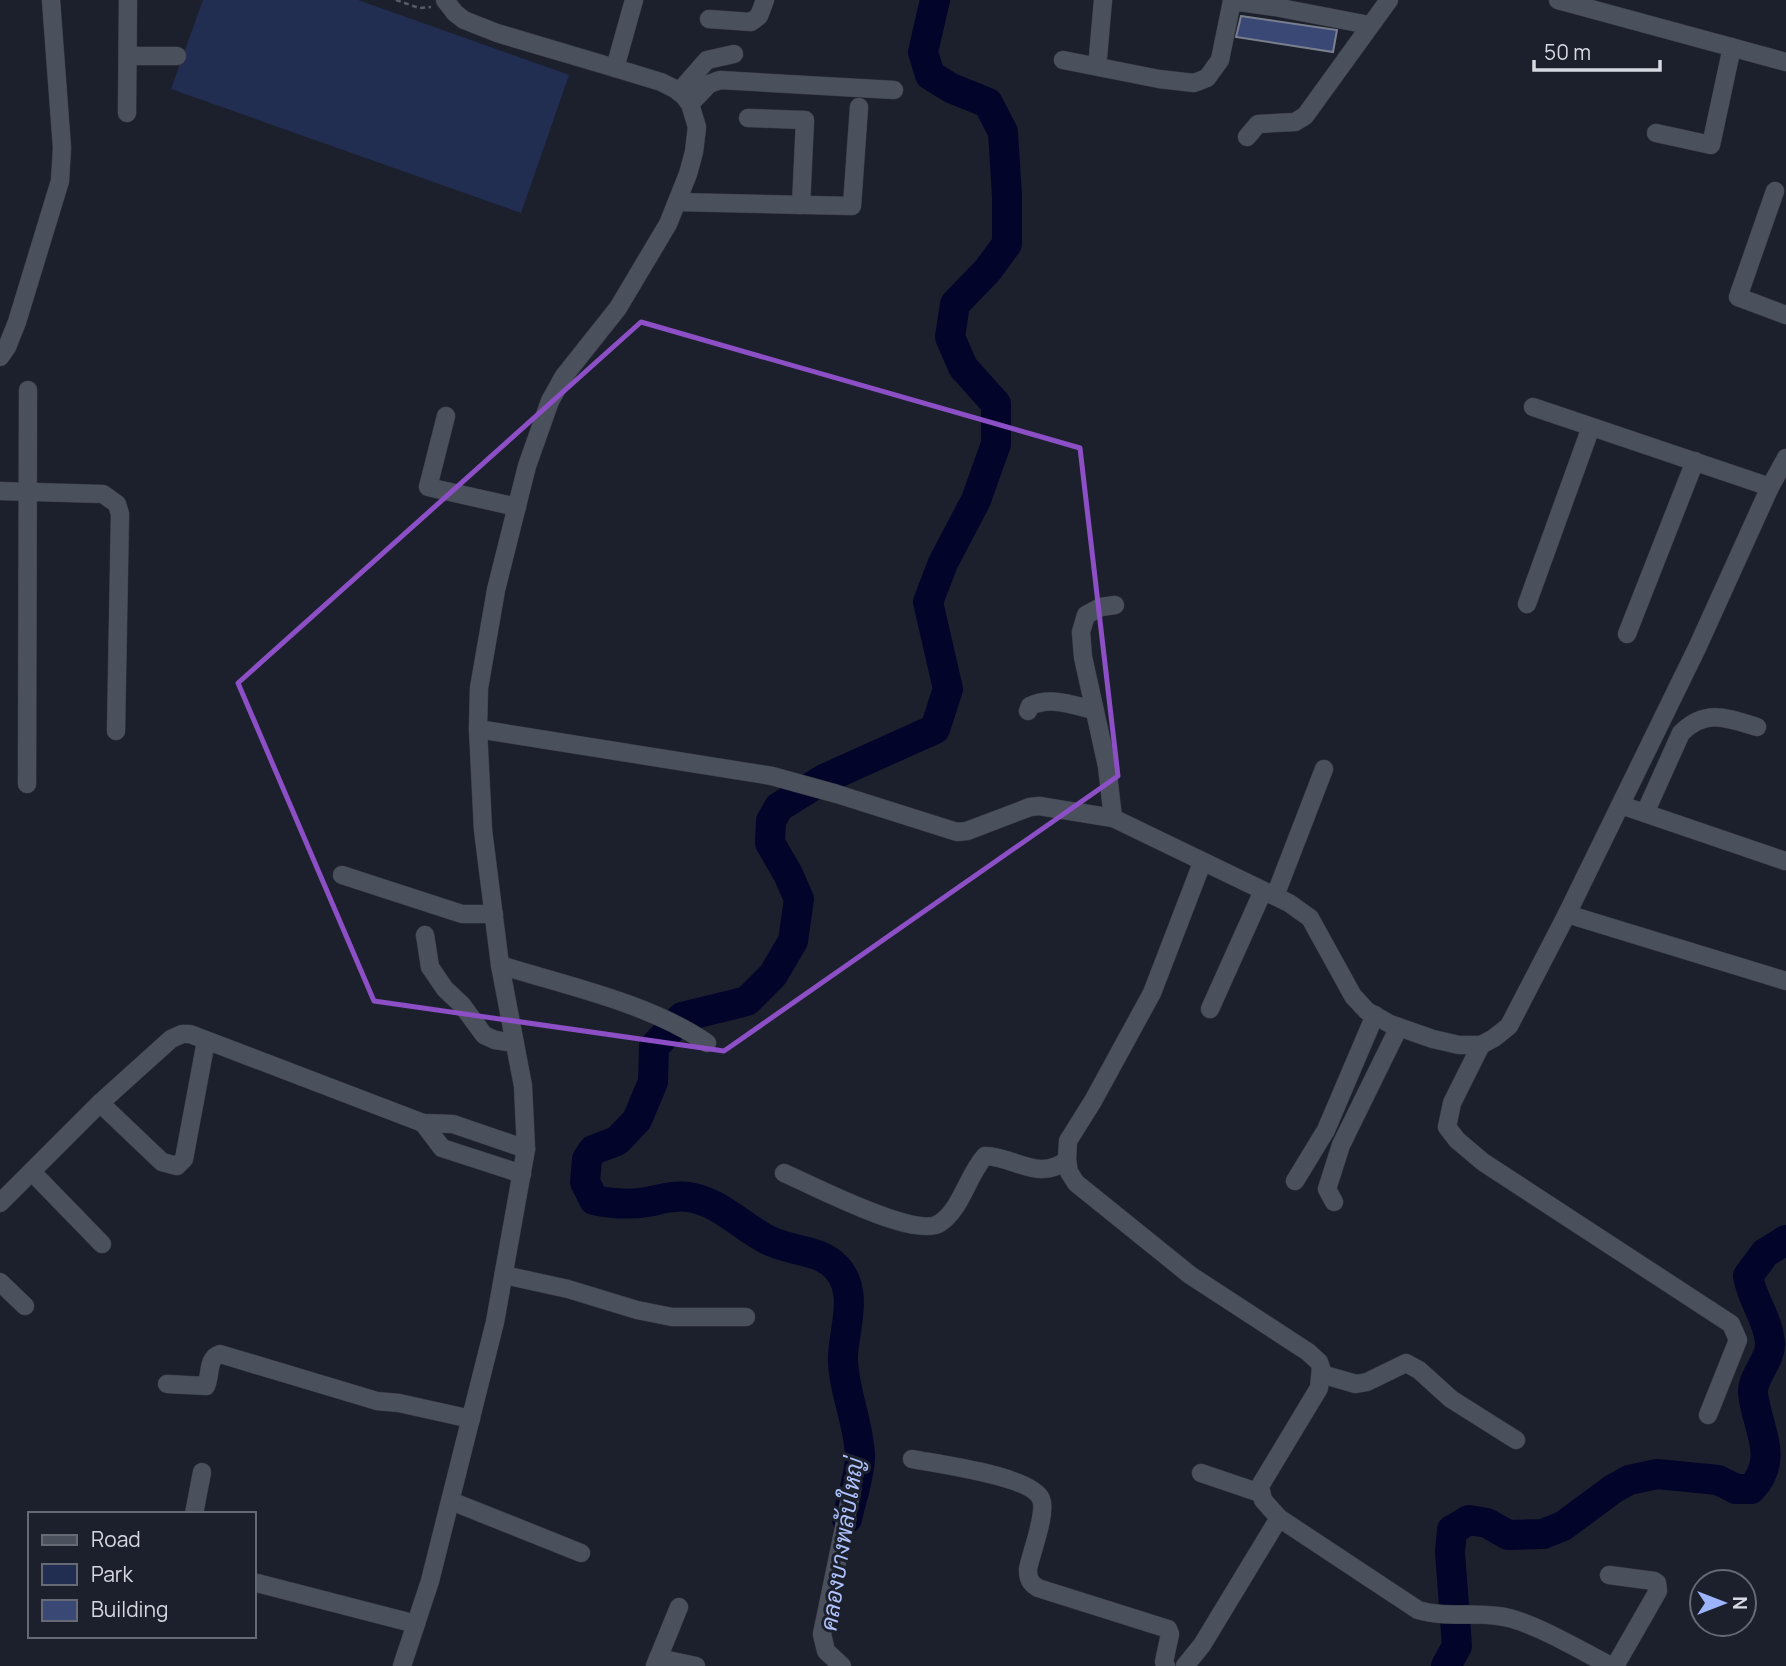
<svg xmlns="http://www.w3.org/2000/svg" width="1786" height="1666" font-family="Manrope,Sarabun,sans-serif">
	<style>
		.green { fill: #222d52 }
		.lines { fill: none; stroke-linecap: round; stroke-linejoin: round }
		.river { stroke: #03042a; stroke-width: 30 }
		.building { fill: #3a4875; stroke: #7a7f8e; stroke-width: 2 }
		.minor-casing { stroke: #393c45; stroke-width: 19 }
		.path { stroke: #585c67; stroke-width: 2.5; stroke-dasharray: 5 3.5; stroke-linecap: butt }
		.minor { stroke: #4b505d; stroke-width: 18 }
		.marked { fill: none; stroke: #8d4fc6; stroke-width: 5; stroke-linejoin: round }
		.labels { text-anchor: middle; stroke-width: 6; stroke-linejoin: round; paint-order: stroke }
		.water-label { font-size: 23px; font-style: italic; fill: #afc3fe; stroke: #1c202c }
	</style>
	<rect width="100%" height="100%" fill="#1c202c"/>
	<path class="green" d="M203,0h155l211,75 -48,138 -350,-124z"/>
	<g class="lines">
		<g class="river">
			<path d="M847,1519c4,-20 13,-43 13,-63 -1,-34 -18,-69 -17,-100 1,-28 16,-64 -6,-88 -18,-20 -47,-16 -69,-28 -26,-13 -48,-38 -79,-43 -16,-2 -26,2 -42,5 -18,3 -34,2 -53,-2l-9,-18 2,-23 6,-9 24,-9 20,-21 16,-38 1,-35 28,-30 65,-16 26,-26 20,-34 6,-42 -11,-25 -18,-31 1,-22 8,-14 45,-28 111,-50 13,-40 -20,-87 15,-39 33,-63 20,-56v-40l-33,-37 -13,-30 5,-33 32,-33 20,-27v-48l-4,-64 -15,-29 -37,-15 -21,-13 -7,-23 12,-52"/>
			<path d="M1446,1666l11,-20 -7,-94 2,-22 17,-10 18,3 21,12 35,-1 20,-8 50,-37 16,-9 28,-6 61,6 18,9h15c30,-31 5,-62 2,-96 -1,-17 19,-34 17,-51 -2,-23 -18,-42 -22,-66l17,-23 21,-13"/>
		</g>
	</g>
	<path class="building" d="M1241,16l96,14 -4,22 -97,-15z"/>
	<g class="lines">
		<defs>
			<g id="minor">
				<path d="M1558,0l228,62"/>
				<path d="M709,19l42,3 8,-6 6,-16"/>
				<path d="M128,56h49"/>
				<path d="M1098,57l5,-57"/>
				<path d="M1063,60l96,19 35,4 13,-5 13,-18 12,-59 43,6 94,18"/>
				<path d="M615,68l19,-68"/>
				<path d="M679,92l28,-32 27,-6"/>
				<path d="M690,104l19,-20 11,-4 174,10"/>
				<path d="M127,113l1,-113"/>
				<path d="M748,118l57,2 -4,85"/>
				<path d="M1656,133l55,12 21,-98"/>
				<path d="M1247,137l11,-13 37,-2 10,-6 84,-116"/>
				<path d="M1775,191l-37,106 48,18"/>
				<path d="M677,202l175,4 7,-99"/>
				<path d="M0,357l7,-10 10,-25 43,-141 2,-33 -11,-148"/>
				<path d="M1533,407l237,80"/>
				<path d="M446,416l-18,71 89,20"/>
				<path d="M0,491l103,3 14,10 3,10 -4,217"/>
				<path d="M1527,604l64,-177"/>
				<path d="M1627,634l68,-173"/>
				<path d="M1028,711l2,-5c21,-10 42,-1 64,4"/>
				<path d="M478,729l294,47 65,18 120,38 10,-1 63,-24 9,-1 74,12 176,85 21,15 43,78 14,15 23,13 43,15 26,6h22l13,-7 15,-12 58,-112 130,-266 73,-161 16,-29"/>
				<path d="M27,784l1,-394"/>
				<path d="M1621,805l164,56"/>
				<path d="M1645,813l36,-80c25,-25 46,-15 76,-6"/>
				<path d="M1113,818l-6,-52 -24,-109 -2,-25 5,-17 15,-8 14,-2"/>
				<path d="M1202,863l-50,130 -59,108 -25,40 -1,19 2,12 7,11 114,92 118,77 11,10 2,6 -2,20 -59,98 3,14 16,18 139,92c26,8 53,2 80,6 31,3 83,35 113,50"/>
				<path d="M342,875l120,39h32"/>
				<path d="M1275,896l49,-127"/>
				<path d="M1567,914l219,67"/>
				<path d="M425,935l5,32 15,22 17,16 22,30 11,5 19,3"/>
				<path d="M500,965c67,21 149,38 207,78"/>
				<path d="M1210,1009l53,-118"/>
				<path d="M1481,1045l-29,58 -5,24 10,13 26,22 248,162 7,16 -30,75"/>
				<path d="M100,1103l62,59 15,4 7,-7 22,-118"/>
				<path d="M423,1123l19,25 80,26"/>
				<path d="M32,1172l70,72"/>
				<path d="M784,1173c28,12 132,67 156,50 22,-15 27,-47 45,-67 31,1 53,26 82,4"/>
				<path d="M1295,1181l31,-51 49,-115"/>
				<path d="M1334,1202l-7,-13 14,-44 58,-118"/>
				<path d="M0,1203l100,-100 71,-64 11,-5h8l233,89 30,1 73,25"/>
				<path d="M504,1275l64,14 69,21 35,7h74"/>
				<path d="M0,1282l25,24"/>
				<path d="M1321,1374l35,10 11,-2 39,-19 13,7 32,29 65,41"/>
				<path d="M167,1384l39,2c5,-11 1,-28 14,-32l157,47 22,2 72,16"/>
				<path d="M912,1459c25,5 120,17 129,40 6,14 -10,54 -13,70 0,10 2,14 10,19l130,41 2,5 -6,28 2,4"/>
				<path d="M1201,1473l59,20"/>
				<path d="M451,1501l130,52"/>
				<path d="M194,1514l8,-42"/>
				<path d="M1609,1575l45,6 3,2 1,8 -43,75"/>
				<path d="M257,1583l159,41"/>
				<path d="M658,1658l38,8"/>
				<path d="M402,1666l28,-85 65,-259 31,-173 -3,-63 -23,-121 -17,-135 -5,-101 1,-41 17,-98 31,-124 23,-65 14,-25 54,-68 50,-84 20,-50 6,-22 3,-25 -7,-23 -6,-8 -9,-7 -14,-7 -46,-14 -118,-35 -33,-13 -9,-7 -10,-13"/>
				<path d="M655,1666l24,-59"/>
				<path d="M842,1666l-16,-15 -4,-17 30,-145"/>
				<path d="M1185,1666l17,-21 77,-127"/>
			</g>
		</defs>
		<use href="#minor" class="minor-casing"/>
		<path class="path" d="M396,0l23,8 12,-1"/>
		<use href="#minor" class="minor"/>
	</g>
	<path class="marked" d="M641,322l439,126 38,328 -394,275 -350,-50 -136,-318z"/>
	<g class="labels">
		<g class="water-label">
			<text transform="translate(842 1544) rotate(-81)" y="8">คลองบางพลับใหญ่</text>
		</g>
	</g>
	<rect x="28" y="1512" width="228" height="126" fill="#1c202c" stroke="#666a74" stroke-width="2"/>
	<rect x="42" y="1535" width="35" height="10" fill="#4b505d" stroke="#666a74" stroke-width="2"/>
	<text x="91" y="1547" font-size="21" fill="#d6d9e1">Road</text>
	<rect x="42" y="1564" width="35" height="21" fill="#222d52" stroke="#666a74" stroke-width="2"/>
	<text x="91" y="1582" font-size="21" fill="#d6d9e1">Park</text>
	<rect x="42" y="1600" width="35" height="21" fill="#3a4875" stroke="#666a74" stroke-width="2"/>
	<text x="91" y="1617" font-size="21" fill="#d6d9e1">Building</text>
	<g transform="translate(1723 1603) rotate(90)"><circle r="33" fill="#1c202c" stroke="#666a74" stroke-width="2"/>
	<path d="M0-5L12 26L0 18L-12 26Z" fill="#9cb4fd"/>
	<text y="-10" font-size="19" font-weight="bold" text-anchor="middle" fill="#d6d9e1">N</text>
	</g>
	<path d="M1534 60v10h126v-10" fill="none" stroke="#d6d9e1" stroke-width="3.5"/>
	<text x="1544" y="60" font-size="21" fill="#d6d9e1" stroke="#1c202c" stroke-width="5" paint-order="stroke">50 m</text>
</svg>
